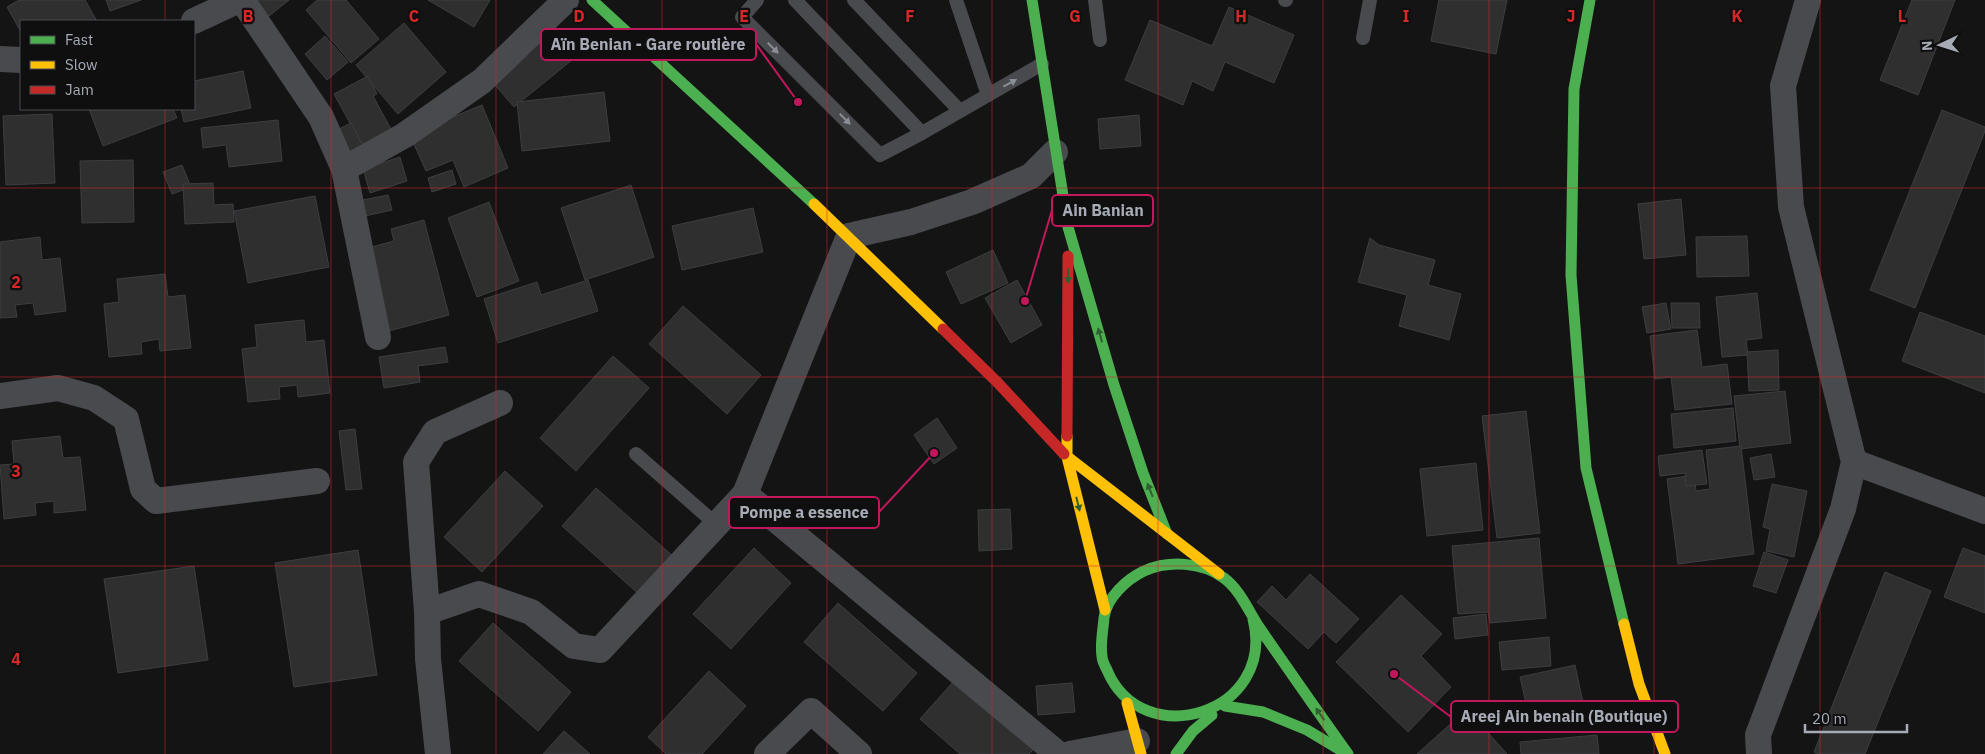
<svg xmlns="http://www.w3.org/2000/svg" width="1985" height="754" font-family="'IBM Plex Sans',sans-serif">
	<style>
		.building { fill: #2f2f30; stroke: #3d3e41 }
		.lines { fill: none; stroke-linecap: round; stroke-linejoin: round }
		.lane { stroke: #494a4d; stroke-width: 14 }
		.street { stroke: #494a4d; stroke-width: 26 }
		.fast { stroke: #4caf50; stroke-width: 11 }
		.slow { stroke: #ffc107; stroke-width: 11 }
		.jam { stroke: #c62828; stroke-width: 11 }
		.oneway { fill: #8a8e96 }
		.oneway2 { fill: #2e5f30 }
		.grid { fill: none; stroke: #d62828; stroke-width: 1; stroke-opacity: 0.55 }
		.grid-label { font-size: 16px; text-anchor: middle; font-weight: bold; fill: #d62828; stroke: #0f0f10; stroke-width: 4.5; stroke-linejoin: round; paint-order: stroke }
		.leader { fill: none; stroke: #c2185b; stroke-width: 2 }
		.callout-dot { fill: #c2185b; stroke: #0f0f10; stroke-width: 2 }
		.callout { fill: #0f0f10; stroke: #c2185b; stroke-width: 2 }
		.callout-label { font-size: 16px; text-anchor: middle; font-weight: bold; fill: #a6abb5 }
	</style>
	<rect width="100%" height="100%" fill="#141415"/>
	<g class="building">
		<path d="M19,0h66l12,21h-76v11l-14,-25z"/>
		<path d="M106,0h35l-31,11z"/>
		<path d="M256,0h33l-20,16z"/>
		<path d="M317,0h29l33,39 -28,24 -45,-53z"/>
		<path d="M428,0h62l-16,27z"/>
		<path d="M1439,0h68l-11,54 -65,-13z"/>
		<path d="M1912,0h43l-37,95 -38,-15z"/>
		<path d="M1229,7l65,28 -20,48 -49,-21 -12,29 -21,-10 -9,24 -58,-25 25,-60 62,26z"/>
		<path d="M404,23l42,49 -48,42 -42,-49z"/>
		<path d="M547,30l25,30 -58,47 -25,-29z"/>
		<path d="M325,36l23,26 -21,18 -22,-26z"/>
		<path d="M243,71l8,37 -67,14 -3,-13h13v-28z"/>
		<path d="M368,76l9,18 -4,2 19,35 -29,16 -29,-53z"/>
		<path d="M604,92l6,49 -88,10 -5,-49z"/>
		<path d="M482,105l26,63 -44,19 -11,-27 -27,11 -16,-36z"/>
		<path d="M89,109h84l4,9 -74,28z"/>
		<path d="M1942,110l43,17v4l-70,177 -45,-18z"/>
		<path d="M52,114l3,69 -49,2 -3,-69z"/>
		<path d="M1139,115l2,31 -41,3 -2,-30z"/>
		<path d="M278,120l4,41 -53,6 -3,-22 -23,3 -2,-20z"/>
		<path d="M351,123l13,25 -16,8 -13,-25z"/>
		<path d="M400,157l7,24 -37,12 -7,-24z"/>
		<path d="M133,160l1,62 -52,1 -2,-62z"/>
		<path d="M182,165l9,22 -19,7 -9,-22z"/>
		<path d="M452,170l4,14 -24,8 -4,-14z"/>
		<path d="M213,183l1,22 19,-1 1,18 -49,2 -2,-40z"/>
		<path d="M631,185l23,72 -69,23 -24,-72z"/>
		<path d="M388,195l4,15 -36,8 -3,-16z"/>
		<path d="M315,196l14,71 -81,16 -14,-72z"/>
		<path d="M1681,199l5,56 -42,4 -6,-55z"/>
		<path d="M489,202l30,79 -42,16 -29,-79z"/>
		<path d="M753,208l10,44 -81,18 -10,-44z"/>
		<path d="M424,220l25,95 -64,17 -21,-83 30,-8 -3,-12z"/>
		<path d="M1747,236l2,40 -52,1 -1,-40z"/>
		<path d="M40,237l2,23 18,-2 6,53 -31,4 -2,-12 -18,2 2,12 -17,1v-76z"/>
		<path d="M1370,238l9,7 56,15 -7,25 33,9 -12,46 -50,-14 8,-31 -49,-13z"/>
		<path d="M993,250l15,33 -47,21 -15,-32z"/>
		<path d="M165,274l3,23 17,-2 6,53 -31,3 -1,-12 -18,3 1,12 -33,3 -5,-53 15,-2 -2,-23z"/>
		<path d="M588,280l10,31 -100,32 -14,-44 53,-17 4,13z"/>
		<path d="M1017,280l25,45 -31,18 -26,-45z"/>
		<path d="M1757,293l5,45 -16,2 2,15 -26,2 -6,-60z"/>
		<path d="M1666,303l5,26 -24,4 -5,-26z"/>
		<path d="M1671,303h28l1,25h-28z"/>
		<path d="M683,306l78,69 -34,39 -78,-70z"/>
		<path d="M1920,312l65,24v57l-83,-32z"/>
		<path d="M304,320l2,22 18,-2 6,53 -32,4 -1,-12 -18,2 1,12 -32,3 -6,-53 15,-2 -2,-22z"/>
		<path d="M1697,330l5,37 25,-3 5,40 -57,6 -4,-33 -16,2 -5,-43z"/>
		<path d="M445,347l3,15 -30,4 2,16 -36,6 -5,-31z"/>
		<path d="M1778,350l1,40 -30,1 -2,-39z"/>
		<path d="M613,356l36,32 -73,83 -36,-33z"/>
		<path d="M1785,391l6,52 -51,6 -6,-53z"/>
		<path d="M1733,408l3,33 -62,7 -3,-34z"/>
		<path d="M1526,411l14,122 -43,5 -15,-122z"/>
		<path d="M937,418l20,30 -23,16 -20,-29z"/>
		<path d="M355,429l7,60 -16,1 -7,-59z"/>
		<path d="M60,436l3,22 17,-1 6,53 -32,3v-12l-19,2 1,12 -32,4 -4,-54 14,-1 -2,-23z"/>
		<path d="M1741,446l13,108 -76,10 -11,-85 27,-4 2,16 14,-2 -4,-39z"/>
		<path d="M1702,450l5,34 -21,2 -1,-13 -25,3 -2,-20z"/>
		<path d="M1771,454l4,23 -21,3 -4,-22z"/>
		<path d="M1476,463l7,67 -56,6 -7,-67z"/>
		<path d="M505,471l38,35 -61,66 -38,-35z"/>
		<path d="M1772,484l35,7 -13,66 -28,-6 4,-22 -7,-2z"/>
		<path d="M596,488l79,70 -34,38 -79,-70z"/>
		<path d="M1010,509l2,40 -33,2 -1,-41z"/>
		<path d="M1539,538l7,80 -56,5 -2,-11 -30,2 -6,-68z"/>
		<path d="M754,548l37,35 -60,66 -38,-35z"/>
		<path d="M1963,548l22,8v57l-41,-16z"/>
		<path d="M358,550l19,125 -83,12 -19,-124z"/>
		<path d="M1764,552l24,8 -12,33 -23,-7z"/>
		<path d="M194,566l14,94 -90,13 -14,-94z"/>
		<path d="M1885,572l46,19 -66,163h-47l-4,-2z"/>
		<path d="M1310,574l49,45 -23,24 -12,-11 -16,17 -51,-47 15,-16 14,14z"/>
		<path d="M1401,595l41,39 -21,22 30,31 -43,45 -72,-70z"/>
		<path d="M838,603l79,70 -34,38 -79,-69z"/>
		<path d="M1486,614l2,21 -33,4 -2,-21z"/>
		<path d="M493,623l78,69 -33,39 -79,-70z"/>
		<path d="M1549,637l2,29 -49,4 -3,-28z"/>
		<path d="M1575,665l11,52 -54,12 -12,-52z"/>
		<path d="M709,671l37,35 -44,48h-36l-18,-17z"/>
		<path d="M954,681l79,69 -4,4h-69l-40,-35z"/>
		<path d="M1072,683l3,29 -37,3 -2,-29z"/>
		<path d="M1467,709l40,45h-90z"/>
		<path d="M564,731l26,23h-47z"/>
		<path d="M1597,735l2,19h-78l-1,-12z"/>
	</g>
	<g class="lines">
		<g class="lane">
			<path d="M757,0l-15,17 138,138 42,-22 120,-69"/>
			<path d="M795,0l127,133"/>
			<path d="M854,0l106,111"/>
			<path d="M956,0l32,95"/>
			<path d="M1095,0l5,40"/>
			<path d="M1285,0h1"/>
			<path d="M1363,38l7,-38"/>
			<path d="M636,454l81,71"/>
		</g>
		<g class="street">
			<path d="M242,0l79,117 23,52 34,168"/>
			<path d="M194,21l45,-21"/>
			<path d="M0,59l21,1"/>
			<path d="M344,169l61,-34 77,-54 84,-81"/>
			<path d="M0,396l58,-8 36,10 32,21 17,70 13,12 161,-20"/>
			<path d="M1854,462l131,49"/>
			<path d="M745,494l104,-258 62,-14 61,-20 59,-26 24,-24"/>
			<path d="M427,612l-11,-150 19,-30 65,-29"/>
			<path d="M438,754l-10,-95 -1,-47 52,-18 52,18 43,34 26,4 145,-156 313,260"/>
			<path d="M767,754l44,-43 48,43"/>
			<path d="M1070,754l67,-13"/>
			<path d="M1759,754l-1,-19 85,-226 11,-47 -63,-255 -8,-121 25,-86"/>
		</g>
		<g class="fast">
			<path d="M592,0l222,204"/>
			<path d="M1032,0l36,227 46,158 29,88 24,61"/>
			<path d="M1590,0l-16,89 -3,186 15,193 38,156"/>
			<path d="M1253,619c24,95 -111,135 -146,51 -2,-4 -5,-9 -5,-14 -2,-11 1,-26 2,-38 2,-20 23,-39 40,-47 25,-11 58,-9 80,7 16,12 24,32 35,49 29,42 59,85 89,127"/>
			<path d="M1225,706l38,6 44,18 35,21"/>
			<path d="M1176,754l17,-23 19,-16"/>
		</g>
		<g class="slow">
			<path d="M814,204l129,125"/>
			<path d="M1067,436v21l38,153"/>
			<path d="M1064,454l155,120"/>
			<path d="M1624,624l15,60 26,70"/>
			<path d="M1127,703l14,51"/>
		</g>
		<g class="jam">
			<path d="M943,329l55,54 66,71"/>
			<path d="M1067,436l1,-180"/>
		</g>
	</g>
	<defs><path id="oneway-solid" d="M-6-.8H1V-3.2L6.5 0L1 3.2V.8H-6Z" transform="scale(1.25)"/></defs>
	<g class="oneway">
		<use href="#oneway-solid" transform="translate(773 48) rotate(45)"/>
		<use href="#oneway-solid" transform="translate(1010 83) rotate(-29)"/>
		<use href="#oneway-solid" transform="translate(845 119) rotate(45)"/>
	</g>
	<g class="oneway2">
		<use href="#oneway-solid" transform="translate(1068 276) rotate(90)"/>
		<use href="#oneway-solid" transform="translate(1100 335) rotate(-106)"/>
		<use href="#oneway-solid" transform="translate(1150 490) rotate(-112)"/>
		<use href="#oneway-solid" transform="translate(1078 504) rotate(76)"/>
		<use href="#oneway-solid" transform="translate(1320 714) rotate(-125)"/>
	</g>
	<path class="grid" d="M165,0v21M331,0v754M496,0v754M662,0v754M827,0v754M992,0v754M1158,0v754M1323,0v754M1489,0v754M1654,0v754M1820,0v754M165,109v645M0,188h1985M0,377h1985M0,566h1985"/>
	<g class="grid-label">
		<text x="248" y="22">B</text>
		<text x="414" y="22">C</text>
		<text x="579" y="22">D</text>
		<text x="744" y="22">E</text>
		<text x="910" y="22">F</text>
		<text x="1075" y="22">G</text>
		<text x="1241" y="22">H</text>
		<text x="1406" y="22">I</text>
		<text x="1571" y="22">J</text>
		<text x="1737" y="22">K</text>
		<text x="1902" y="22">L</text>
		<text x="16" y="288">2</text>
		<text x="16" y="477">3</text>
		<text x="16" y="665">4</text>
	</g>
	<path class="leader" d="M798 102L756 44M1025 301L1052 210M934 453L879 512M1394 674L1451 717"/>
	<g class="callout-dot">
		<circle cx="798" cy="102" r="5"/>
		<circle cx="1025" cy="301" r="5"/>
		<circle cx="934" cy="453" r="5"/>
		<circle cx="1394" cy="674" r="5"/>
	</g>
	<g class="callout">
		<rect x="541" y="29" width="215" height="31" rx="5"/>
		<rect x="1052" y="195" width="101" height="31" rx="5"/>
		<rect x="729" y="497" width="150" height="31" rx="5"/>
		<rect x="1451" y="701" width="227" height="31" rx="5"/>
	</g>
	<g class="callout-label">
		<text x="648" y="50">Aïn Benian - Gare routière</text>
		<text x="1103" y="216">Ain Banian</text>
		<text x="804" y="518">Pompe a essence</text>
		<text x="1564" y="722">Areej Ain benain (Boutique)</text>
	</g>
	<rect x="20" y="20" width="175" height="90" fill="#0f0f10" stroke="#4b4d52"/>
	<rect x="30" y="36" width="25" height="8" fill="#4caf50" stroke="#4b4d52"/>
	<text x="65" y="45" font-size="15" fill="#a6abb5">Fast</text>
	<rect x="30" y="61" width="25" height="8" fill="#ffc107" stroke="#4b4d52"/>
	<text x="65" y="70" font-size="15" fill="#a6abb5">Slow</text>
	<rect x="30" y="86" width="25" height="8" fill="#c62828" stroke="#4b4d52"/>
	<text x="65" y="95" font-size="15" fill="#a6abb5">Jam</text>
	<g transform="translate(1940 45) rotate(266)" stroke="#0f0f10" stroke-width="4" paint-order="stroke">
	<path d="M0-4L9 19L0 12L-9 19Z" fill="#a6abb5"/>
	<text y="-8" font-size="14" font-weight="bold" text-anchor="middle" fill="#a6abb5">N</text>
	</g>
	<path d="M1805 724v8h102v-8" fill="none" stroke="#a6abb5" stroke-width="2.5"/>
	<text x="1812" y="724" font-size="15" fill="#a6abb5" stroke="#0f0f10" stroke-width="4" paint-order="stroke">20 m</text>
</svg>
